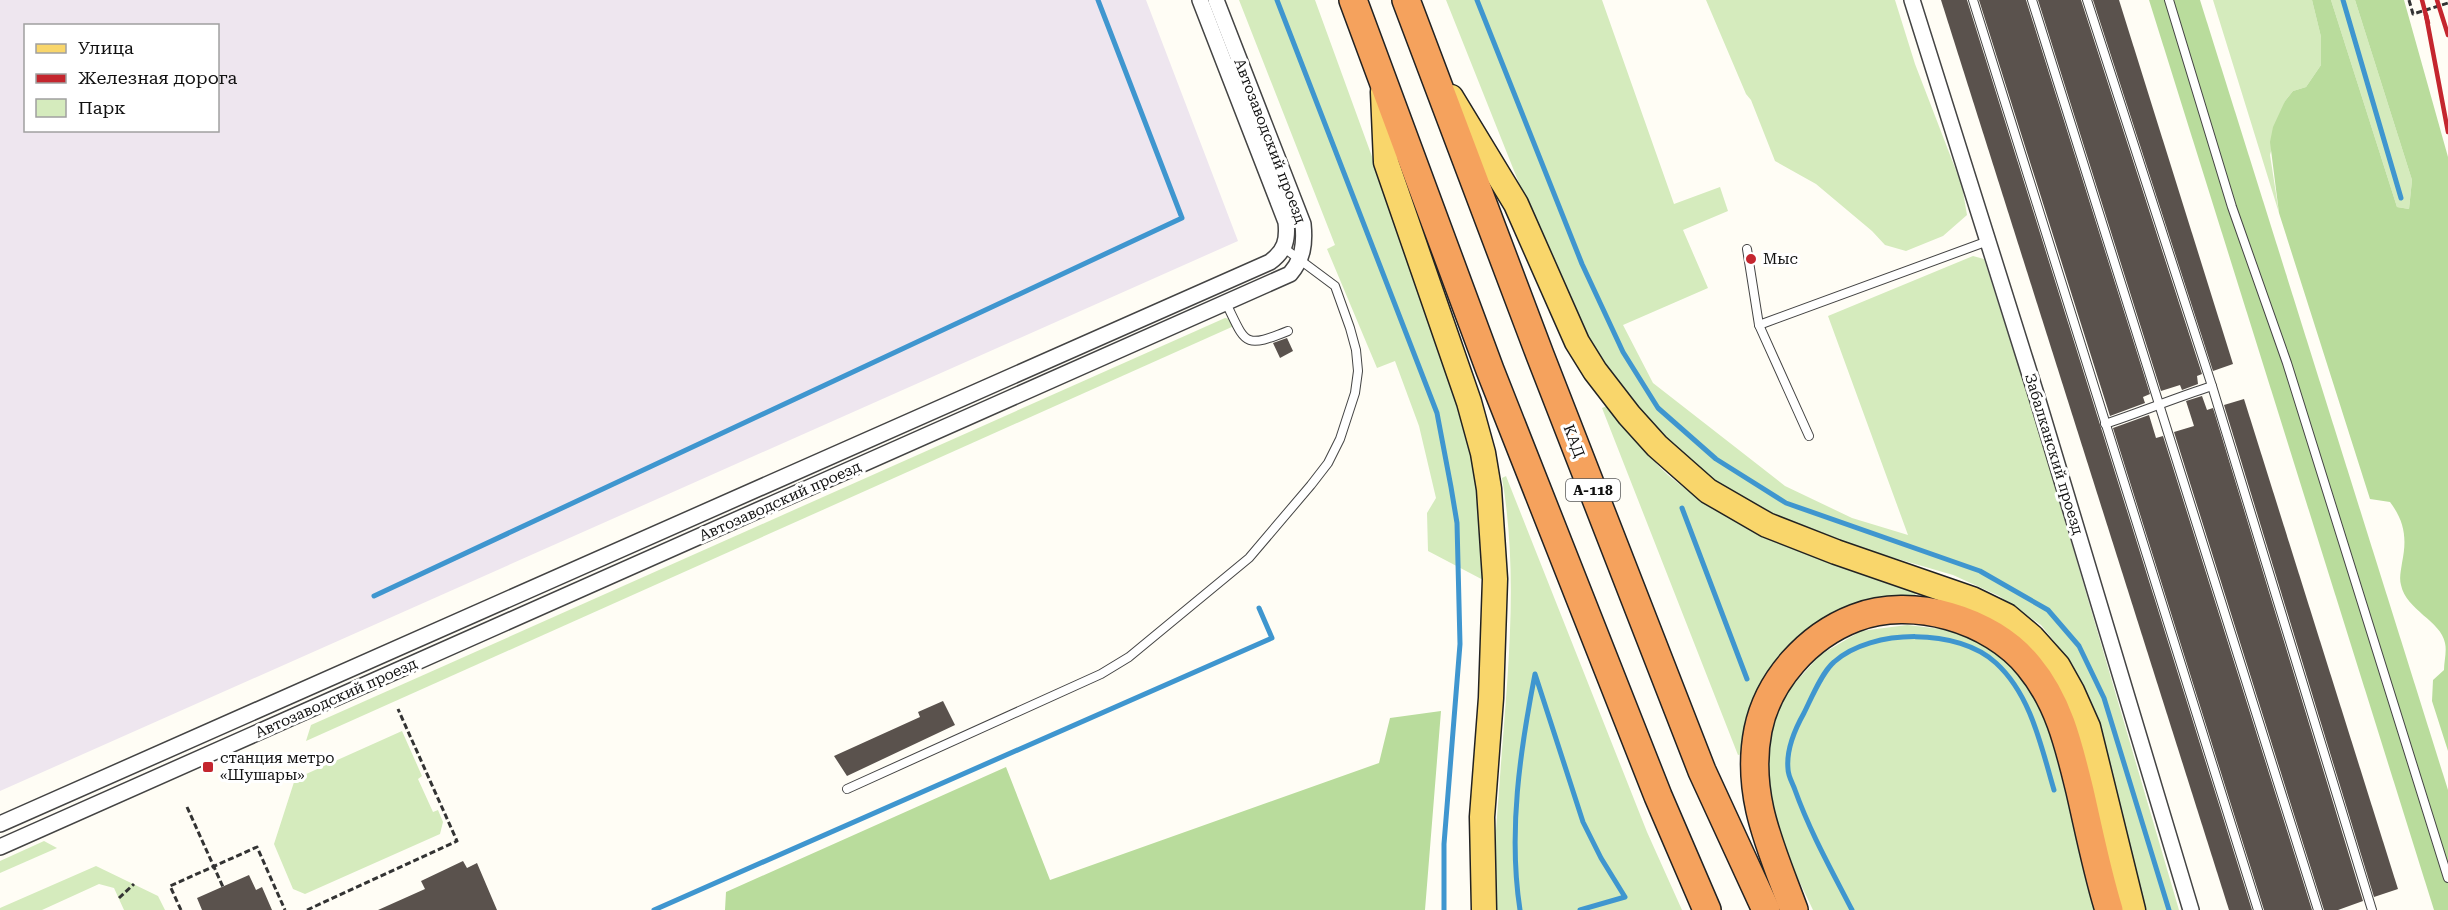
<svg xmlns="http://www.w3.org/2000/svg" width="2448" height="910" font-family="'Roboto Serif',serif">
	<style>
		.industrial { fill: #eee6ef; fill-rule: evenodd }
		.green { fill: #d5ebbd }
		.forest { fill: #b9dc9c }
		.lines { fill: none; stroke-linecap: round; stroke-linejoin: round }
		.stream { stroke: #3f96cf; stroke-width: 5 }
		.building { fill: #5a524d }
		.lane-casing { stroke: #444; stroke-width: 10 }
		.street-casing { stroke: #444; stroke-width: 18 }
		.primary-casing { stroke: #222; stroke-width: 27 }
		.highway-casing { stroke: #222; stroke-width: 30 }
		.path { stroke: #333; stroke-width: 3; stroke-dasharray: 6 3; stroke-linecap: butt }
		.lane { stroke: #fff; stroke-width: 8 }
		.street { stroke: #fff; stroke-width: 15 }
		.primary { stroke: #f9d66b; stroke-width: 24 }
		.highway { stroke: #f5a25d; stroke-width: 27 }
		.rail { stroke: #c4262e; stroke-width: 4.5 }
		.poi-dot { fill: #c4262e; stroke: #fff; stroke-width: 2 }
		.labels { text-anchor: middle; stroke-width: 6; stroke-linejoin: round; paint-order: stroke }
		.shield { fill: #fff; stroke: #585858; stroke-width: 1.5 }
		.shield-label { font-size: 14px; font-weight: bold; fill: #111 }
		.street-label { font-size: 15px; fill: #111; stroke: #fff }
		.poi-label { font-size: 15px; fill: #111; stroke: #fff; text-anchor: start }
	</style>
	<rect width="100%" height="100%" fill="#fffdf5"/>
	<path class="industrial" d="M0,0h1146l92,241 -1238,550zM26,26h192v104h-192z"/>
	<g class="green">
		<path d="M1239,0h76l135,371 27,99 10,112 -59,-31 -1,-38 9,-15 -17,-72 -24,-65 -18,7 -50,-119 8,-4z"/>
		<path d="M1446,0h156l72,204 46,-17 8,24 -45,19 25,58 -85,37 30,58 132,103 67,32 56,17 -80,-219 145,-60 11,3 48,149 147,502h-35l-52,-203 -20,-43 -31,-39 -42,-29 -46,-21 -124,-36 -55,-21 -52,-32 -42,-33 -56,-60 -46,-71 -22,-46z"/>
		<path d="M1706,0h189l20,64 47,122 5,29 -24,21 -37,15 -21,-6 -13,-14 -56,-47 -41,-23 -24,-61 -5,-6z"/>
		<path d="M2213,0h99l9,37v28l-15,22 -13,4 -8,10 -15,54 9,58z"/>
		<path d="M2331,0h24l57,180 -3,29 -12,-2z"/>
		<path d="M1225,318l6,1 3,7 -928,415 5,-16z"/>
		<path d="M1607,406c20,22 39,49 61,69 73,62 159,87 248,116l-1,6 -39,2 -55,23 -77,131 -6,2 -136,-347z"/>
		<path d="M1506,476l141,356 35,78h-186c-4,-39 0,-80 3,-119 7,-104 21,-209 3,-313z"/>
		<path d="M1907,625l43,5 45,19 32,31 18,35 51,195h-283l-22,-46 -19,-47 -7,-71 21,-53 34,-38 41,-24z"/>
		<path d="M402,731l20,45 -4,3 15,33 5,-2 5,12 -3,12 -135,60 -12,-5 -19,-45 21,-65z"/>
		<path d="M44,841l13,7 -57,25v-12z"/>
		<path d="M96,866l62,30 7,14h-41l-10,-22 -15,-4 -57,26h-42v-2z"/>
	</g>
	<g class="forest">
		<path d="M2149,0h51l248,790v120h-14z"/>
		<path d="M2312,0h19l66,207 12,2 3,-29 -57,-180h49l44,157v594l-16,-50 1,-21 11,-10c0,-8 3,-19 1,-27 -4,-22 -39,-33 -44,-58 -2,-7 0,-15 1,-22 5,-24 3,-41 -12,-61l-20,-3 -91,-286 -9,-71 3,-15 12,-26 8,-10 13,-4 15,-22v-28z"/>
		<path d="M1441,711l-16,199h-700l1,-18 280,-125 44,113 329,-117 11,-45z"/>
	</g>
	<g class="lines">
		<g class="stream">
			<path d="M1277,0l160,413 14,74 6,36 3,121 -16,200v66"/>
			<path d="M1477,0l105,264 41,88 35,56 58,51 70,44 194,68 68,39 31,36 25,52 65,212"/>
			<path d="M2343,0l58,198"/>
			<path d="M1682,508l65,171"/>
			<path d="M374,596l808,-378 -84,-218"/>
			<path d="M654,910l618,-272 -13,-30"/>
			<path d="M1520,910c-12,-78 0,-159 15,-236l48,148 18,36 24,39 -45,13"/>
			<path d="M1852,910c-20,-39 -42,-78 -57,-120 -2,-6 -7,-14 -7,-21 -2,-20 7,-40 16,-56 7,-14 18,-41 30,-51 38,-34 125,-34 162,1 35,32 45,83 58,127"/>
		</g>
	</g>
	<g class="building">
		<path d="M1941,0h26l285,910h-23z"/>
		<path d="M1979,0h47l124,394 -7,3 2,6 -35,13z"/>
		<path d="M2038,0h43l121,374 -5,2 1,8 -16,6 -2,-5 -19,6z"/>
		<path d="M2093,0h26l114,364 -20,7z"/>
		<path d="M1287,338l6,13 -13,7 -7,-15z"/>
		<path d="M2202,396l5,14 6,-2 150,493 -25,9h-14l-150,-478 20,-6 -8,-25z"/>
		<path d="M2244,399l154,490 -24,8 -150,-492z"/>
		<path d="M2149,415l7,23 7,-2 149,474h-48l-151,-482z"/>
		<path d="M943,701l12,24 -108,51 -13,-20 86,-39 -2,-5z"/>
		<path d="M463,861l4,7 10,-5 20,47h-119l47,-21 -4,-8z"/>
		<path d="M249,875l7,15 6,-3 10,23h-70l-5,-12z"/>
	</g>
	<g class="lines">
		<defs>
			<g id="lane">
				<path d="M1973,0l285,910"/>
				<path d="M2032,0l286,910"/>
				<path d="M2087,0l125,386 160,524"/>
				<path d="M2169,0l63,207 55,156 161,515"/>
				<path d="M1747,249l12,76 50,111"/>
				<path d="M1226,303c20,41 17,46 62,28"/>
				<path d="M1759,325l229,-84"/>
				<path d="M2105,424c36,-12 70,-26 107,-38"/>
				<path d="M847,789l254,-115 28,-17 120,-99 62,-73 17,-22 12,-24 15,-46 3,-22 -2,-21 -6,-22 -15,-42 -51,-38"/>
			</g>
			<g id="street">
				<path d="M1912,0l124,394 155,516"/>
				<path d="M0,824l1270,-562c15,-11 18,-22 16,-40l-86,-222"/>
				<path d="M0,847l1290,-573c13,-15 15,-30 13,-50l-87,-224"/>
			</g>
			<g id="primary">
				<path d="M1383,92l3,70 83,240 14,51 6,36 6,90 -4,119 -9,119 2,93"/>
				<path d="M1451,97l65,107 61,138 18,29 34,44 28,31 51,45 59,34 69,27 136,47 35,17 25,21 26,29 14,25 16,36 45,183"/>
			</g>
			<g id="highway">
				<path d="M1353,0l137,370 168,426 49,114"/>
				<path d="M1406,0l134,355 162,416 64,139"/>
				<path d="M1794,910c-22,-60 -49,-114 -36,-180 10,-50 50,-94 97,-112 57,-22 136,1 174,48 30,36 40,80 51,125 9,39 17,80 29,119"/>
			</g>
		</defs>
		<use href="#lane" class="lane-casing"/>
		<use href="#street" class="street-casing"/>
		<use href="#primary" class="primary-casing"/>
		<use href="#highway" class="highway-casing"/>
		<g class="path">
			<path d="M2409,0l4,14 35,-11"/>
			<path d="M187,807l36,80"/>
			<path d="M119,898l15,-14"/>
			<path d="M181,910l-11,-24 87,-39 28,63"/>
			<path d="M307,910l150,-69 -59,-132"/>
		</g>
		<use href="#lane" class="lane"/>
		<use href="#street" class="street"/>
		<use href="#primary" class="primary"/>
		<use href="#highway" class="highway"/>
		<g class="rail">
			<path d="M2422,0l6,23"/>
			<path d="M2437,0l11,35"/>
			<path d="M2426,15l22,117"/>
		</g>
	</g>
	<g class="poi-dot">
		<circle cx="1751" cy="259" r="6"/>
		<rect x="202" y="761" width="12" height="12" rx="3"/>
	</g>
	<g class="labels">
		<rect class="shield" x="1566" y="479" width="54" height="22" rx="4.5"/>
		<g class="shield-label">
			<text x="1593" y="495">А-118</text>
		</g>
		<g class="street-label">
			<text transform="translate(1270 141) rotate(69)" y="5">Автозаводский проезд</text>
			<text transform="translate(1574 441) rotate(69)" y="5">КАД</text>
			<text transform="translate(2054 454) rotate(73)" y="5">Забалканский проезд</text>
			<text transform="translate(780 501) rotate(-24)" y="5">Автозаводский проезд</text>
			<text transform="translate(336 698) rotate(-24)" y="5">Автозаводский проезд</text>
		</g>
		<g class="poi-label">
			<text x="1763" y="264">Мыс</text>
			<text x="220" y="763">станция метро<tspan x="220" dy="17">«Шушары»</tspan></text>
		</g>
	</g>
	<rect x="24" y="24" width="195" height="108" fill="#ffffff" stroke="#a0a0a0" stroke-width="1.5"/>
	<rect x="36" y="44" width="30" height="9" fill="#f9d66b" stroke="#a0a0a0" stroke-width="1.5"/>
	<text x="78" y="54" font-size="18" fill="#111111">Улица</text>
	<rect x="36" y="74" width="30" height="9" fill="#c4262e" stroke="#a0a0a0" stroke-width="1.5"/>
	<text x="78" y="84" font-size="18" fill="#111111">Железная дорога</text>
	<rect x="36" y="99" width="30" height="18" fill="#d5ebbd" stroke="#a0a0a0" stroke-width="1.5"/>
	<text x="78" y="114" font-size="18" fill="#111111">Парк</text>
</svg>
